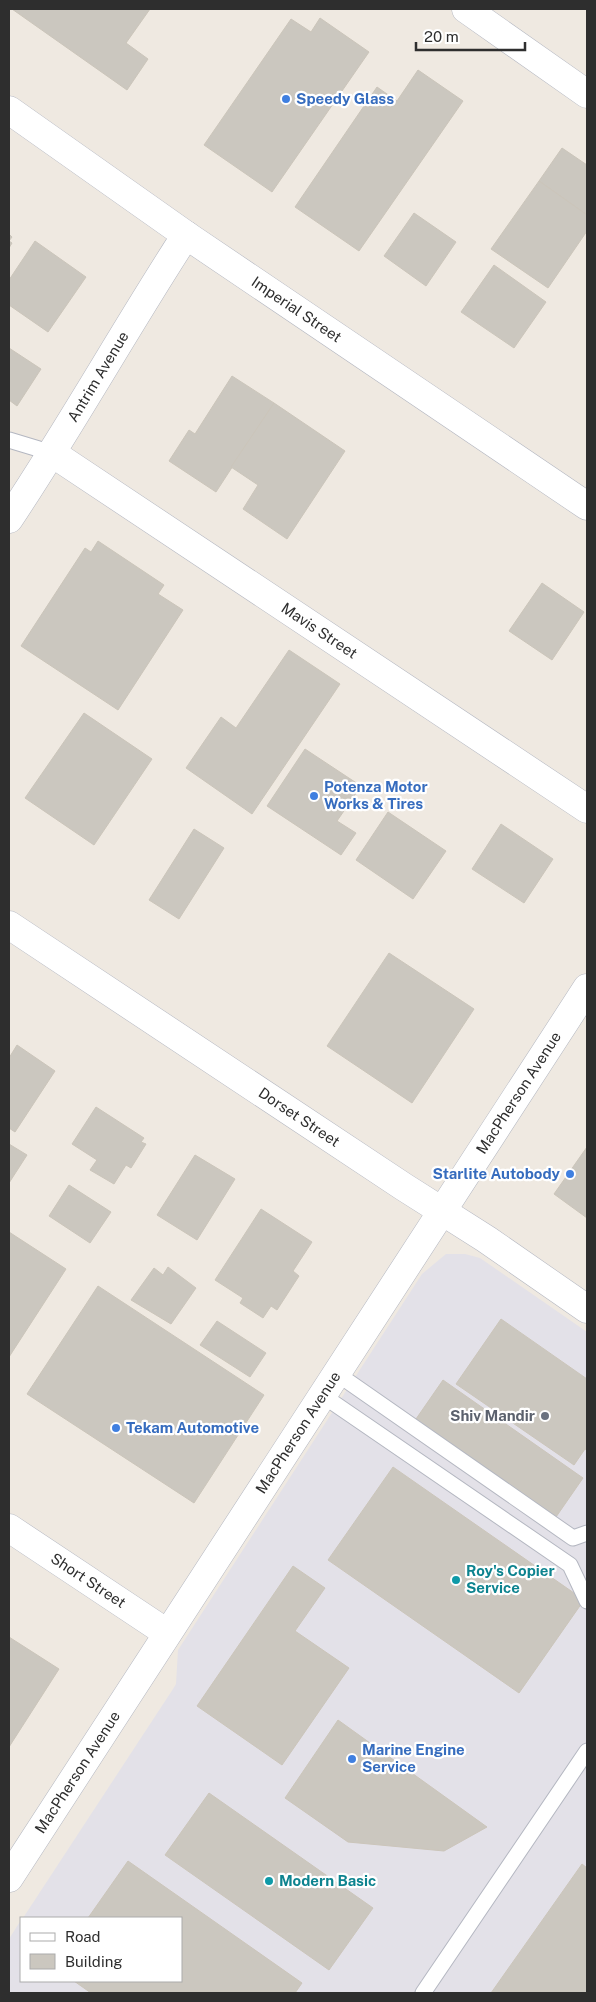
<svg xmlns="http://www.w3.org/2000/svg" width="596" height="2002" font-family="'Public Sans',sans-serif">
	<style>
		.industrial { fill: #e3e1e8 }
		.building { fill: #cbc7bf; stroke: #cbc5ba }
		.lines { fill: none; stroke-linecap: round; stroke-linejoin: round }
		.service-casing { stroke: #b4b7c1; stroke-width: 17 }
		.minor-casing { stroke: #b4b7c1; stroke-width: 29 }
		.tertiary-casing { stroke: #b4b7c1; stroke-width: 29 }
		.secondary-casing { stroke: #b4b7c1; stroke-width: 29 }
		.service { stroke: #fff; stroke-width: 15 }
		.minor { stroke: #fff; stroke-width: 28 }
		.tertiary { stroke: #fff; stroke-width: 28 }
		.secondary { stroke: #fff; stroke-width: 28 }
		.shop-dot { fill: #3f7fe0; stroke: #fff; stroke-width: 2 }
		.worship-dot { fill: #6b7280; stroke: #fff; stroke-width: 2 }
		.culture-dot { fill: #0f9aa8; stroke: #fff; stroke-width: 2 }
		.labels { text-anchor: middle; stroke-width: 4.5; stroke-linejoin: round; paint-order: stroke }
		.shop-label { font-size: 15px; font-weight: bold; fill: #366cbe; stroke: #fff; text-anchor: start }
		.street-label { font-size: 15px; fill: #2e2e2e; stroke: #fff }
		.worship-label { font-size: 15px; font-weight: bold; fill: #5b616d; stroke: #fff; text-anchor: end }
		.culture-label { font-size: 15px; font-weight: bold; fill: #0d838f; stroke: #fff; text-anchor: start }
	</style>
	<rect width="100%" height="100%" fill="#efe9e1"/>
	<path class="industrial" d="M446,1254h19l15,4 107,74v661h-578v-54l12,-19v61h160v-63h-158l150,-229 3,-5 2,-34 244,-376z"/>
	<g class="building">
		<path d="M12,9h138l-24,34 22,16 -21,31z"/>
		<path d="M320,18l49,34 -97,140 -68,-47 87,-126 20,13z"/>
		<path d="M418,70l45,31 -104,150 -64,-44 82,-120 20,14z"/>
		<path d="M562,148l25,17v50l-48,-34z"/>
		<path d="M539,181l48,34v16l-39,57 -57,-39z"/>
		<path d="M414,213l42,29 -30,44 -42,-30z"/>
		<path d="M9,234l3,3 -3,4 3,2 -3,5z"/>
		<path d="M35,241l51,36 -38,55 -39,-27v-25z"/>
		<path d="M494,265l52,37 -32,46 -53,-36z"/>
		<path d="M9,348l32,21 -24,37 -8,-6z"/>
		<path d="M232,376l42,27 -58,89 -47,-31 20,-31 6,4z"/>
		<path d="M274,403l71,48 -58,88 -44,-30 15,-24 -27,-18z"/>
		<path d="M98,541l66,44 -6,9 25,16 -65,100 -97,-64 64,-98 6,4z"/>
		<path d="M542,583l42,29 -32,48 -43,-29z"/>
		<path d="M289,650l51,34 -88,130 -66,-46 35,-51 15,11z"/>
		<path d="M84,713l68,46 -58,86 -69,-47z"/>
		<path d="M305,749l56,37 -24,35 19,12 -15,22 -74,-49z"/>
		<path d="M388,812l58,39 -33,48 -57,-39z"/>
		<path d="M501,824l52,35 -29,44 -52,-34z"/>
		<path d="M194,829l30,19 -45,71 -30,-19z"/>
		<path d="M389,953l85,56 -62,94 -85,-57z"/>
		<path d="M17,1045l38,26 -40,61 -6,-4v-70z"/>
		<path d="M96,1107l48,31 -3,4 5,2 -15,24 -5,-3 -12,19 -24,-14 7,-10 -25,-16z"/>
		<path d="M9,1144l18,11 -18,28z"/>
		<path d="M587,1147v71l-33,-24z"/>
		<path d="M195,1155l40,24 -38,61 -40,-25z"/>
		<path d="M69,1185l42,27 -21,31 -41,-27z"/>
		<path d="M261,1209l51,33 -19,29 6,5 -22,34 -6,-4 -8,12 -23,-15 3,-5 -28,-18z"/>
		<path d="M9,1232l57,37 -57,88z"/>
		<path d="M168,1267l28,21 -25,36 -40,-24 23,-32 9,7z"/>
		<path d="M98,1286l166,109 -70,108 -167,-109z"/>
		<path d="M501,1319l86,60v71l-2,-1 -11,16 -118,-81z"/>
		<path d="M217,1321l49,32 -16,24 -50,-32z"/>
		<path d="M443,1380l140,98 -27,39 -140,-98z"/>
		<path d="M393,1467l191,133 -65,93 -191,-133z"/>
		<path d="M293,1566l32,22 -30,43 54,37 -67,97 -85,-59z"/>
		<path d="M9,1637l50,32 -50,78z"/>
		<path d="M338,1720l149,107 -43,24 -96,-9 -63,-44z"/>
		<path d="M209,1793l164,115 -44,62 -164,-115z"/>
		<path d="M128,1861l174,122 -7,10h-204l-17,-12h107v-63h-93z"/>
		<path d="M582,1864l5,4v125h-96z"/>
	</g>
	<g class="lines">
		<defs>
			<g id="service">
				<path d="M9,440l43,13"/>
				<path d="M336,1373l237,165 14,-5"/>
				<path d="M322,1395l248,170 17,36"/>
				<path d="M423,1993l164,-242"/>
			</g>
			<g id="minor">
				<path d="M466,9l121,85"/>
				<path id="s1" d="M52,453l535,356"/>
				<path id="s2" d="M9,519c62,-93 116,-190 177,-284"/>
				<path id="s3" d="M9,925l395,262 82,52 101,70"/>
				<path id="s4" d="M9,1528l158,105"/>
			</g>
			<g id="tertiary">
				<path id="s5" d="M9,1878l578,-890"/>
			</g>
			<g id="secondary">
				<path id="s6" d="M9,110l177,125 401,271"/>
			</g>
		</defs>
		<use href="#service" class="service-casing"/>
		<use href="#minor" class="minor-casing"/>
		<use href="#tertiary" class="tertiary-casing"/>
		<use href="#secondary" class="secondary-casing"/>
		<use href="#service" class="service"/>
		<use href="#minor" class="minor"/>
		<use href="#tertiary" class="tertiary"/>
		<use href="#secondary" class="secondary"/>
	</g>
	<g class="shop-dot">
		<circle cx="286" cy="99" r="5"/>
		<circle cx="314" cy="796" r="5"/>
		<circle cx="570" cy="1174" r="5"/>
		<circle cx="116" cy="1428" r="5"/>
		<circle cx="352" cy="1759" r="5"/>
	</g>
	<circle class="worship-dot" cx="545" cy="1416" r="5"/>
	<g class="culture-dot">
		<circle cx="456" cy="1580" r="5"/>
		<circle cx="269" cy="1881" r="5"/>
	</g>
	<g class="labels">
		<g class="shop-label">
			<text x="296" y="104">Speedy Glass</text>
			<text x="324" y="792">Potenza Motor<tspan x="324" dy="17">Works &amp; Tires</tspan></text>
			<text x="560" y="1179" text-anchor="end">Starlite Autobody</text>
			<text x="126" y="1433">Tekam Automotive</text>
			<text x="362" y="1755">Marine Engine<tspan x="362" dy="17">Service</tspan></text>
		</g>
		<g class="street-label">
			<text dy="5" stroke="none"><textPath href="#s6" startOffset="350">Imperial Street</textPath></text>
			<text dy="5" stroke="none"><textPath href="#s2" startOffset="168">Antrim Avenue</textPath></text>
			<text dy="5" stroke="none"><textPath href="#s1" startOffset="321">Mavis Street</textPath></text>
			<text dy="5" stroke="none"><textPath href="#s5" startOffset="936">MacPherson Avenue</textPath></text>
			<text dy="5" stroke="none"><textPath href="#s3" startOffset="348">Dorset Street</textPath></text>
			<text dy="5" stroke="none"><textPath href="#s5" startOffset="531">MacPherson Avenue</textPath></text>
			<text dy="5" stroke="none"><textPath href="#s4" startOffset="95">Short Street</textPath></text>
			<text dy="5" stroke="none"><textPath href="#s5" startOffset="126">MacPherson Avenue</textPath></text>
		</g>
		<g class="worship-label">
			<text x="535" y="1421">Shiv Mandir</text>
		</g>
		<g class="culture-label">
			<text x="466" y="1576">Roy's Copier<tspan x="466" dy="17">Service</tspan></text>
			<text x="279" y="1886">Modern Basic</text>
		</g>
	</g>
	<rect width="596" height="2002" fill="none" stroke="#2e2e2e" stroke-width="20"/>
	<rect x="20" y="1917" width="162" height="65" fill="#ffffff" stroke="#ababab"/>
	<rect x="30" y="1933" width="25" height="8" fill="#ffffff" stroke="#ababab"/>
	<text x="65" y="1942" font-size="15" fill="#2e2e2e">Road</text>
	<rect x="30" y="1954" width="25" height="15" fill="#cbc7bf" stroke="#ababab"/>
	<text x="65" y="1967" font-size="15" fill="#2e2e2e">Building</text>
	<path d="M416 42v8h109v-8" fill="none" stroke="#2e2e2e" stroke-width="2.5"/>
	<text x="424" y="42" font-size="15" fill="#2e2e2e" stroke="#ffffff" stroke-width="4" paint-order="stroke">20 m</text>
</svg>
